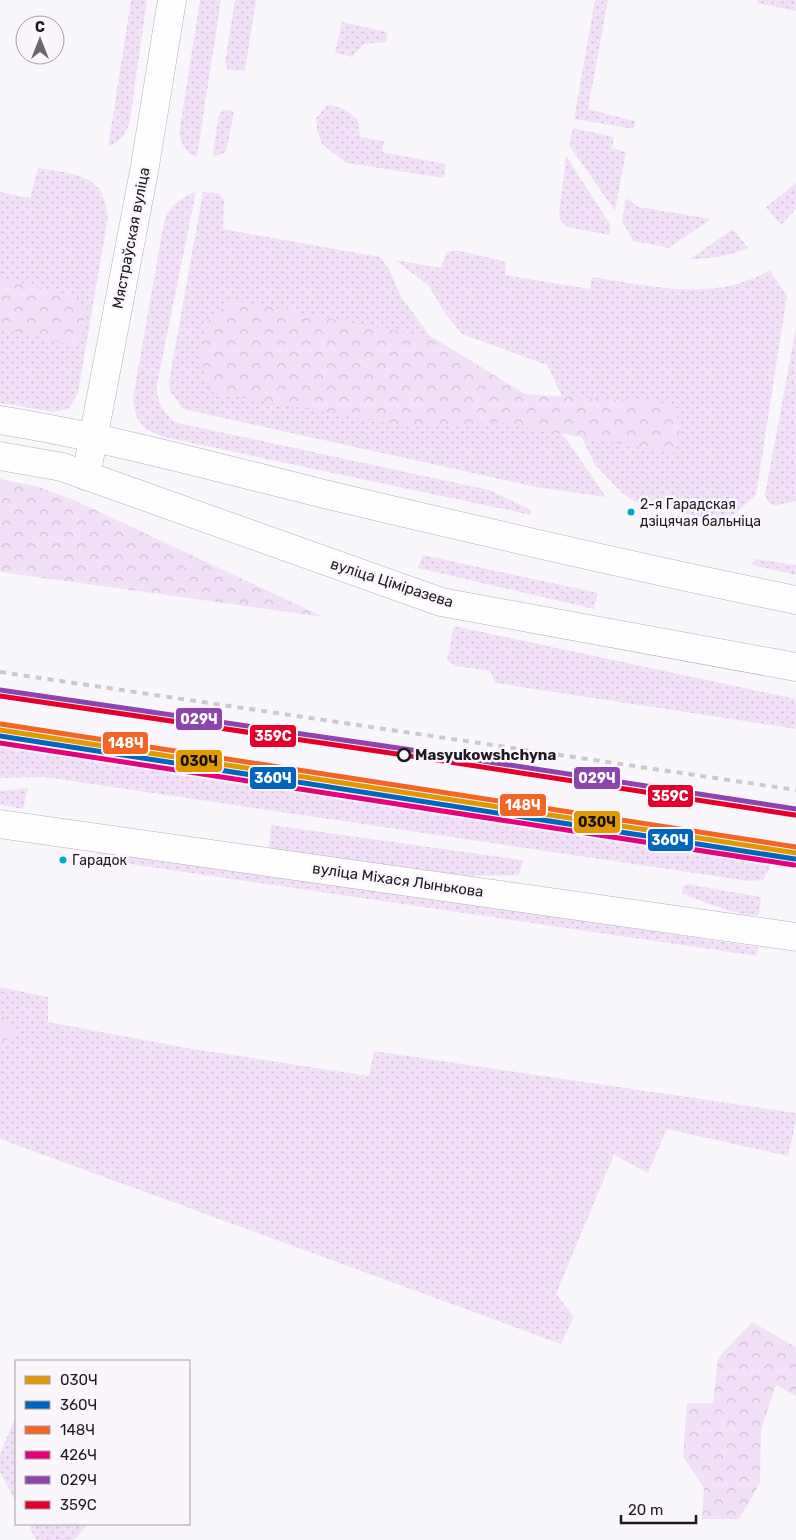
<svg xmlns="http://www.w3.org/2000/svg" width="796" height="1540" font-family="Rubik,sans-serif">
	<style>
		.green { fill: url(#green-dots) }
		.forest { fill: url(#forest-crowns) }
		.lines { fill: none; stroke-linecap: round; stroke-linejoin: round }
		.minor-casing { stroke: #b3aeb5; stroke-width: 29 }
		.major-casing { stroke: #b3aeb5; stroke-width: 29 }
		.minor { stroke: #fefefe; stroke-width: 28 }
		.major { stroke: #fefefe; stroke-width: 28 }
		.rail { stroke: #cccbcc; stroke-width: 4; stroke-dasharray: 6 6; stroke-linecap: butt }
		.rail-1-casing { stroke: #faf6fc; stroke-width: 9 }
		.rail-2-casing { stroke: #faf6fc; stroke-width: 9 }
		.rail-3-casing { stroke: #faf6fc; stroke-width: 9 }
		.rail-4-casing { stroke: #faf6fc; stroke-width: 9 }
		.rail-5-casing { stroke: #faf6fc; stroke-width: 9 }
		.rail-6-casing { stroke: #faf6fc; stroke-width: 9 }
		.rail-1 { stroke: #e29803; stroke-width: 5 }
		.rail-2 { stroke: #0065bd; stroke-width: 5 }
		.rail-3 { stroke: #f26522; stroke-width: 5 }
		.rail-4 { stroke: #e5007d; stroke-width: 5 }
		.rail-5 { stroke: #8e44ad; stroke-width: 5 }
		.rail-6 { stroke: #e4002b; stroke-width: 5 }
		.bus-dot { fill: #00a9ce; stroke: #faf6fc; stroke-width: 2 }
		.stop-dot { fill: #faf6fc; stroke: #201922; stroke-width: 2.5 }
		.labels { text-anchor: middle; stroke-width: 5; stroke-linejoin: round; paint-order: stroke }
		.bus-label { font-size: 14px; fill: #201922; stroke: #faf6fc; text-anchor: start }
		.street-label { font-size: 15px; fill: #201922; stroke: #faf6fc }
		.stop-label { font-size: 15px; font-weight: bold; fill: #201922; stroke: #faf6fc; text-anchor: start }
		.line-badge { stroke: #faf6fc; stroke-width: 2 }
		.badge-label { font-size: 14px; text-anchor: middle; font-weight: bold; fill: #fff }
		.pale-badge-label { font-size: 14px; text-anchor: middle; font-weight: bold; fill: #111 }
	</style>
	<defs>
		<pattern id="green-dots" width="8" height="8" patternUnits="userSpaceOnUse" patternTransform="scale(1.25)"><rect width="8" height="8" fill="#f2e0f9"/><path d="M2 2h.1M6 6h.1" fill="none" stroke="#cfc0d5" stroke-width="1.8" stroke-linecap="round"/></pattern>
		<pattern id="forest-crowns" width="20" height="18" patternUnits="userSpaceOnUse" patternTransform="scale(1.25)"><rect width="20" height="18" fill="#f2e0f9"/><path d="M2 6a3 3 0 1 1 6 0M12 15a3 3 0 1 1 6 0" fill="none" stroke="#cfc0d5"/></pattern>
	</defs>
	<rect width="100%" height="100%" fill="#f9f7fb"/>
	<g class="green">
		<path d="M131,0h16l-17,120c-4,15 -8,20 -22,27z"/>
		<path d="M200,0h21l-24,157c-12,-4 -15,-12 -18,-24z"/>
		<path d="M235,0h21l-11,71 -17,-1 -3,-8z"/>
		<path d="M595,0h13l-20,109 47,12 -1,8 -60,-10z"/>
		<path d="M758,0h38v11l-39,-8z"/>
		<path d="M342,22l45,10 -1,10 -22,2 -12,13 -17,-4z"/>
		<path d="M327,105c13,1 21,6 31,15l2,17 24,4 -2,11 64,12 -2,14 -98,-15 -24,-19 -5,-13 -1,-13z"/>
		<path d="M224,110h6l4,3 -8,39 -12,5 -1,-5 6,-38z"/>
		<path d="M573,128l41,9 -2,11 14,4 -11,59 -46,-66z"/>
		<path d="M566,156l44,68v11l-43,-8 -7,-7 -1,-6z"/>
		<path d="M38,168c18,3 51,5 62,22 5,7 6,18 8,27l-30,176 -10,16 -15,3 -53,-9v-211l30,6z"/>
		<path d="M796,183v26l-15,16 -15,-18z"/>
		<path d="M196,192l-39,192c0,20 4,23 17,38l315,68 42,20v5l-367,-78c-23,-9 -28,-13 -31,-39l31,-176c5,-16 16,-24 32,-30z"/>
		<path d="M203,192l15,1 6,6 -1,30 157,28 10,14 11,26 38,51 86,46 42,46 39,57 -70,-10 -353,-78 -13,-18 -1,-10z"/>
		<path d="M626,198l13,9 72,12 -42,29 -36,-7 -11,-20z"/>
		<path d="M733,229l15,19c-20,8 -37,11 -58,11z"/>
		<path d="M455,250l45,10 6,3 -1,12 85,14 2,-12c61,9 122,26 178,-7l17,26 -31,199 -21,19 -18,7 -81,-19 -13,-8 -28,-29 -48,-100 -85,-31 -18,-22 -15,-26 -34,-26 46,8 5,-15z"/>
		<path d="M796,327v174l-22,5 -6,-5 -3,-6z"/>
		<path d="M423,555l175,38 -4,16 -176,-41z"/>
		<path d="M755,559l41,6v10l-44,-10z"/>
		<path d="M454,626l342,73v30l-301,-46 -5,-12 -34,-5 -9,-6z"/>
		<path d="M0,741l55,9 716,105 -2,15 -6,10 -14,1 -704,-104 -45,1z"/>
		<path d="M28,788l-5,21 -23,-4v-14z"/>
		<path d="M271,825l252,35 -4,15 -56,1 -194,-26z"/>
		<path d="M99,852l29,2 630,93 -1,9 -668,-98z"/>
		<path d="M687,884l74,13 -2,18c-19,2 -58,-14 -76,-21l-1,-7z"/>
		<path d="M0,987l48,10v25l139,26 182,28 5,-25 422,62v8l-8,35 -121,-27 -19,44 -34,-18 -58,139 18,23 -13,27 -561,-205z"/>
		<path d="M16,1416v86l-16,-30v-18z"/>
		<path d="M28,1524h60l-14,16h-38z"/>
	</g>
	<g class="forest">
		<path d="M0,277l79,21 6,18 -4,25 -9,4 -72,-17z"/>
		<path d="M231,300l203,38 91,56 144,9 13,23 -9,27 -178,-31 -84,5 -201,-35 -10,-35 9,-37z"/>
		<path d="M0,479l39,8 35,13 250,117 -324,-45z"/>
		<path d="M0,1012l15,20 -15,14z"/>
		<path d="M752,1322l44,25v49l-20,-11 -15,45 -1,53 -21,36h-37l2,-31 -21,-31 4,-54h26l5,-45z"/>
	</g>
	<g class="lines">
		<defs>
			<g id="minor">
				<path d="M86,476l59,-310 27,-166"/>
				<path d="M0,824l796,113"/>
			</g>
			<g id="major">
				<path d="M0,420c106,17 211,46 316,72 159,38 319,75 480,108"/>
				<path d="M0,456l62,11 379,135 355,65"/>
			</g>
		</defs>
		<use href="#minor" class="minor-casing"/>
		<use href="#major" class="major-casing"/>
		<use href="#minor" class="minor"/>
		<use href="#major" class="major"/>
		<path class="rail" d="M0,672l796,118"/>
		<defs>
			<path id="rail-1" d="M0,730l796,123"/>
			<path id="rail-2" d="M0,736l795,123"/>
			<path id="rail-3" d="M1,724l795,123"/>
			<path id="rail-4" d="M0,743l794,122"/>
			<path id="rail-5" d="M0,690l405,59 391,60"/>
			<path id="rail-6" d="M0,696l404,59 391,60"/>
		</defs>
		<use href="#rail-1" class="rail-1-casing"/>
		<use href="#rail-2" class="rail-2-casing"/>
		<use href="#rail-3" class="rail-3-casing"/>
		<use href="#rail-4" class="rail-4-casing"/>
		<use href="#rail-5" class="rail-5-casing"/>
		<use href="#rail-6" class="rail-6-casing"/>
		<use href="#rail-1" class="rail-1"/>
		<use href="#rail-2" class="rail-2"/>
		<use href="#rail-3" class="rail-3"/>
		<use href="#rail-4" class="rail-4"/>
		<use href="#rail-5" class="rail-5"/>
		<use href="#rail-6" class="rail-6"/>
	</g>
	<g class="bus-dot">
		<circle cx="631" cy="512" r="4.5"/>
		<circle cx="63" cy="860" r="4.5"/>
	</g>
	<circle class="stop-dot" cx="404" cy="755" r="6"/>
	<g class="labels">
		<g class="bus-label">
			<text x="640" y="509">2-я Гарадская<tspan x="640" dy="17">дзіцячая бальніца</tspan></text>
			<text x="72" y="865">Гарадок</text>
		</g>
		<g class="street-label">
			<text transform="translate(131 238) rotate(-79)" y="5">Мястраўская вуліца</text>
			<text transform="translate(392 583) rotate(18)" y="5">вуліца Ціміразева</text>
			<text transform="translate(398 880) rotate(8)" y="5">вуліца Міхася Лынькова</text>
		</g>
		<g class="stop-label">
			<text x="415" y="760">Masyukowshchyna</text>
		</g>
	</g>
	<g class="line-badge">
		<rect x="175" y="707" width="48" height="24" rx="5" fill="#8e44ad"/>
		<rect x="249" y="724" width="48" height="24" rx="5" fill="#e4002b"/>
		<rect x="102" y="731" width="47" height="24" rx="5" fill="#f26522"/>
		<rect x="175" y="749" width="48" height="24" rx="5" fill="#e29803"/>
		<rect x="249" y="766" width="48" height="24" rx="5" fill="#0065bd"/>
		<rect x="573" y="766" width="48" height="24" rx="5" fill="#8e44ad"/>
		<rect x="647" y="784" width="47" height="24" rx="5" fill="#e4002b"/>
		<rect x="499" y="793" width="48" height="24" rx="5" fill="#f26522"/>
		<rect x="573" y="810" width="48" height="24" rx="5" fill="#e29803"/>
		<rect x="647" y="828" width="47" height="24" rx="5" fill="#0065bd"/>
	</g>
	<g class="badge-label">
		<text x="199" y="724">029Ч</text>
		<text x="273" y="741">359С</text>
		<text x="126" y="748">148Ч</text>
		<text x="273" y="783">360Ч</text>
		<text x="597" y="783">029Ч</text>
		<text x="670" y="801">359С</text>
		<text x="523" y="810">148Ч</text>
		<text x="670" y="845">360Ч</text>
	</g>
	<g class="pale-badge-label">
		<text x="199" y="766">030Ч</text>
		<text x="597" y="827">030Ч</text>
	</g>
	<rect x="15" y="1360" width="175" height="165" fill="#faf6fc" stroke="#a39ea5"/>
	<rect x="25" y="1376" width="25" height="8" fill="#e29803" stroke="#a39ea5"/>
	<text x="60" y="1385" font-size="15" fill="#201922">030Ч</text>
	<rect x="25" y="1401" width="25" height="8" fill="#0065bd" stroke="#a39ea5"/>
	<text x="60" y="1410" font-size="15" fill="#201922">360Ч</text>
	<rect x="25" y="1426" width="25" height="8" fill="#f26522" stroke="#a39ea5"/>
	<text x="60" y="1435" font-size="15" fill="#201922">148Ч</text>
	<rect x="25" y="1451" width="25" height="8" fill="#e5007d" stroke="#a39ea5"/>
	<text x="60" y="1460" font-size="15" fill="#201922">426Ч</text>
	<rect x="25" y="1476" width="25" height="8" fill="#8e44ad" stroke="#a39ea5"/>
	<text x="60" y="1485" font-size="15" fill="#201922">029Ч</text>
	<rect x="25" y="1501" width="25" height="8" fill="#e4002b" stroke="#a39ea5"/>
	<text x="60" y="1510" font-size="15" fill="#201922">359С</text>
	<g transform="translate(40 40)"><circle r="24" fill="#faf6fc" stroke="#a39ea5"/>
	<path d="M0-4L9 19L0 12L-9 19Z" fill="#6c676e"/>
	<text y="-8" font-size="14" font-weight="bold" text-anchor="middle" fill="#201922">С</text>
	</g>
	<path d="M621 1515v8h75v-8" fill="none" stroke="#201922" stroke-width="2.5"/>
	<text x="628" y="1515" font-size="15" fill="#201922" stroke="#faf6fc" stroke-width="4" paint-order="stroke">20 m</text>
</svg>
